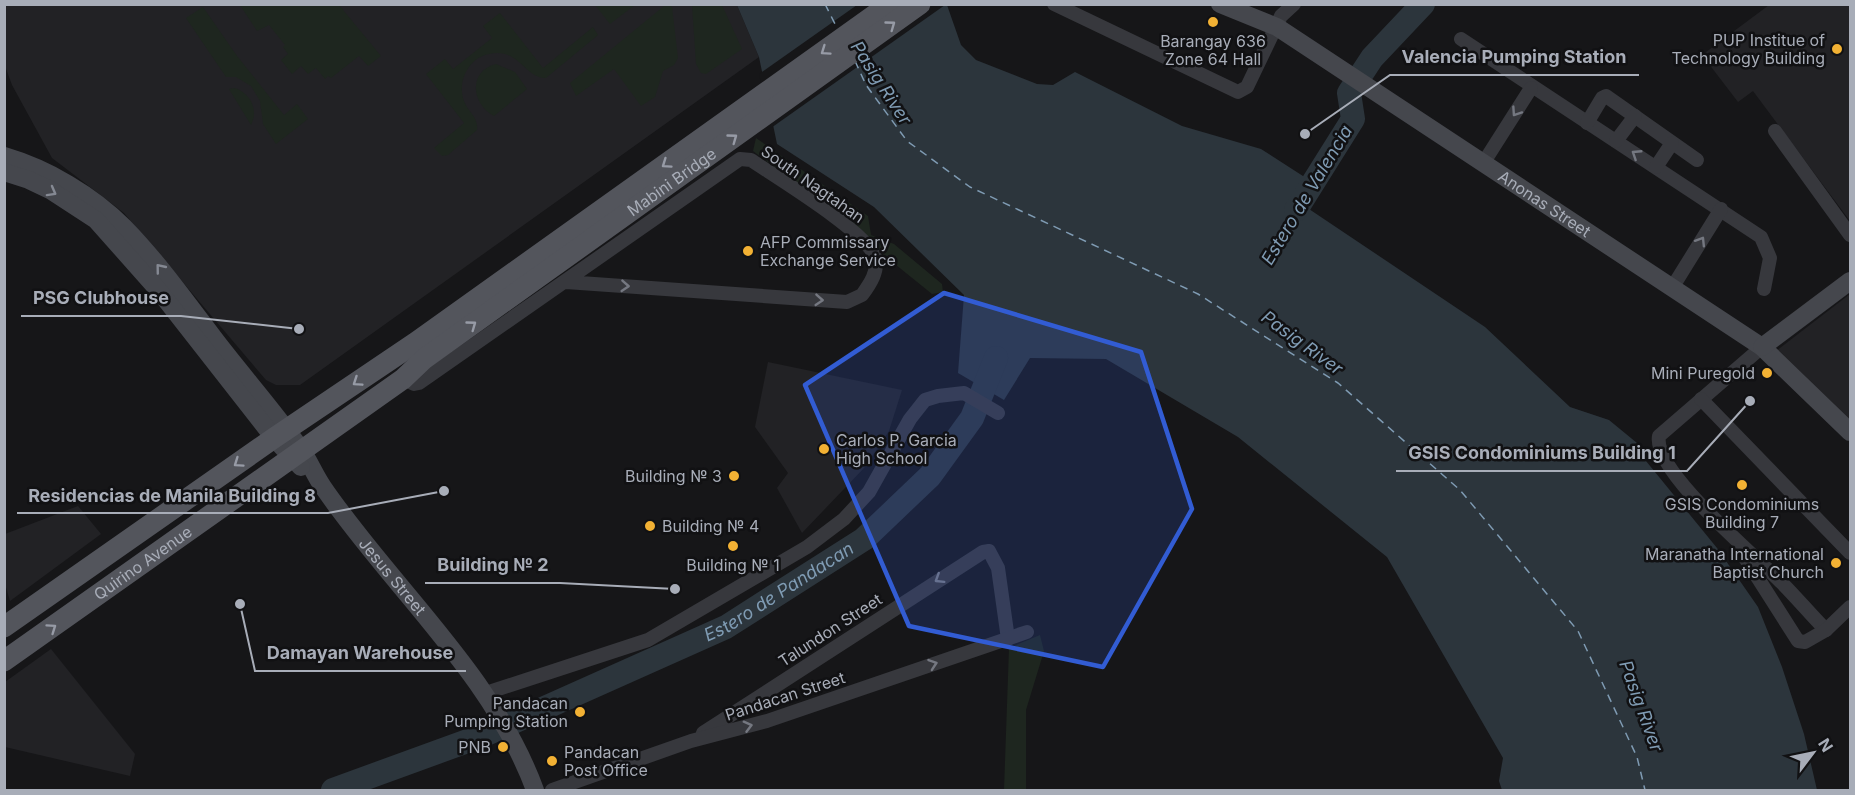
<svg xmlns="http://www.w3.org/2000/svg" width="1855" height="795" font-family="Inter,sans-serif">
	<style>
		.built { fill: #222225 }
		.green { fill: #1e261f }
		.water { fill: #2c353c }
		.pier { fill: #161618 }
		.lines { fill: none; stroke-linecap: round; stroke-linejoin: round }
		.river { stroke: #2c353c; stroke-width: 24 }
		.ferry { stroke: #7f9bb3; stroke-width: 1.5; stroke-dasharray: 8 6; stroke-linecap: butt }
		.street { stroke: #37383d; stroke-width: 14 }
		.secondary { stroke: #45474d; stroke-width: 18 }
		.primary { stroke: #53555c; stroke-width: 21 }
		.oneway { stroke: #979ba6 }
		.oneway2 { stroke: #757881 }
		.oneway3 { stroke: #858993 }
		.marked { fill: #325cd3; fill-opacity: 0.2; stroke: #325cd3; stroke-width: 4.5; stroke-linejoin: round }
		.poi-dot { fill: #f2b134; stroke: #111113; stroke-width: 2 }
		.labels { text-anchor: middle; stroke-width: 5; stroke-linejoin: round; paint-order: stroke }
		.poi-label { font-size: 16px; fill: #a8adb8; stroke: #111113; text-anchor: end }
		.street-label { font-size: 16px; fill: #a8adb8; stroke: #111113 }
		.water-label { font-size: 18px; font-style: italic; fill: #7f9bb3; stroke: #111113 }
		.leader { fill: none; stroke: #a8adb8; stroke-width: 2 }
		.callout-dot { fill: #a8adb8; stroke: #111113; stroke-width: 2 }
		.callout-label { font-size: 18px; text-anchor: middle; font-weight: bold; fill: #a8adb8; stroke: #111113; stroke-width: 5; stroke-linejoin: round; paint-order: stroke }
	</style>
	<rect width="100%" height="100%" fill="#161618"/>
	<g class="built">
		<path d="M5,4l732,1 22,52 -459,328h-24l-10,-5 -142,-167 -72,-55 -40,-73 -7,-19z"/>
		<path d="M1769,5h81v216l-97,-130 -15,11 -36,-47z"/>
		<path d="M1850,294v133l-74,-76z"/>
		<path d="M768,362l134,28 -13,41 -24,36 -63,66 -25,-45 11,-15 -33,-46z"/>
		<path d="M78,506l23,28 -91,67 -5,-17v-50z"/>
		<path d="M51,649l84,105 -5,22 -125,-29v-65z"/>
	</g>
	<g class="green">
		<path d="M240,5h99l42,51 -13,10 -9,-10 -28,22 -3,-2 -3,3 -9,-11 -8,6 -7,-8 -9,8 -11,-14 7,-6 -5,-7 2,-2 -16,-20 -12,6z"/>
		<path d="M595,5h40l-25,19z"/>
		<path d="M669,5l3,2 6,51 -4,7 -11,6 -8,26 -14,9 -27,-37 -38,27 -6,-13 94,-77z"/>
		<path d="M692,5h30l20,44 -36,25 -5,-1 -5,-9z"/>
		<path d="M203,7l34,49 47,59 13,-11 11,15 -32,25 -13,-20 -3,-23 -9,-15 -15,-9h-10l-40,-59z"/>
		<path d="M500,13l43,55 50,-41 5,8 -52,43c-21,1 -27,-31 -57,-24 -21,4 -32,28 -25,47 4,11 15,17 13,29l-29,25 -6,1 -8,-8 30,-25 -38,-49 19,-15 8,10 39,-31 -9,-12z"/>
		<path d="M496,64l19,8 12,17 -33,27c-23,-12 -26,-45 2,-52z"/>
		<path d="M235,88c15,5 24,22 16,37l-22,-36z"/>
		<path d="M756,138l112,78 3,19 23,9 48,40 1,8 -11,2 -52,-42 -13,-16 -114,-85z"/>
		<path d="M1040,635l4,16 -18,59v80h-22l5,-142z"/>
	</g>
	<path class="water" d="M737,5h210l14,40 15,15 61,24 16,1 22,-13 107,54 79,23 59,38 -14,20 179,120 85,80 39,13 28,23 9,18 71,87 41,59 24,60 22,67 13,56h-315l-3,-9 4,-23 -116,-201 -149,-120 -132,-78 -76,-1 -26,42 -46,-27 6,-78 -90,-88 -97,-63 -18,-87z"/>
	<path class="pier" d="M857,5h88l-174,123 -12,-54z"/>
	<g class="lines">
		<g class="river">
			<path d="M1296,210l57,-91 -4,-26 23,-35 51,-54"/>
			<path id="s1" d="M333,790l151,-55 242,-108 138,-88 66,-63 42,-58 24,-60"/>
		</g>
		<g class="ferry">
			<path d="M825,4l12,24"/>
			<path d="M855,61l11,24 41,56 63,46 228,107 140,89 122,107 118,141 59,126 8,33"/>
		</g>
		<g class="street">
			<path d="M1054,4l184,88 9,-5 34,-71 13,-12"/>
			<path d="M1461,39l300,198 9,21 -6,31"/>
			<path d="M1587,123l15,-25 4,-2 91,64"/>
			<path d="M1775,131l75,104"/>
			<path d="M1616,141l19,-25"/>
			<path d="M1484,162l47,-74"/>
			<path d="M1656,167l16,-24"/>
			<path d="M1672,288l49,-79"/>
			<path d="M1762,347l-103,89c-7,35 98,121 123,147 15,15 29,32 44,47"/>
			<path d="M403,379l11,5 5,-1 321,-224 11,1c25,17 116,72 124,97 4,14 -5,27 -13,38l-15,7 -281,-20"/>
			<path d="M1701,399l149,154"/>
			<path d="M1740,550l58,91 7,1 21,-12 24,-23"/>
			<path d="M483,694l165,-54 159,-93 37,-28 25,-27 41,-73 15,-19 13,-4 26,-3 34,20"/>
			<path d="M703,733l280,-181 6,-1 9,17 10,71"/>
			<path d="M552,790l139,-49 76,-20 260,-89"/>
		</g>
		<g class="secondary">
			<path id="s2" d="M1220,4l57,23 485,320 88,85"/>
			<path id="s3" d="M4,156c44,13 88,39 120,71 32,33 59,70 86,106 29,39 62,75 90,115 9,12 14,26 23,39 69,101 169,186 212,303"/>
			<path d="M4,172l25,8 21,10 46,30 63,71 115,147 27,29"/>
			<path d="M1762,347l88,-66"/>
		</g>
		<g class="primary">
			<path d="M4,627l270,-189 141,-95 475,-339"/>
			<path id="s4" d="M4,661l399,-282 21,-20 496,-355"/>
		</g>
	</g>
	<defs><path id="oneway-chevron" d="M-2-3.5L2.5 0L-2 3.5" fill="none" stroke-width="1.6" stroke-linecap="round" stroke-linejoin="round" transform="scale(1.5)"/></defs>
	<g class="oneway">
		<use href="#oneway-chevron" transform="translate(891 25) rotate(-36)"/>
		<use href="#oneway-chevron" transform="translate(825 51) rotate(145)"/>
		<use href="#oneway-chevron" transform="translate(733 138) rotate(-36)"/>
		<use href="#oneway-chevron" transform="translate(666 164) rotate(145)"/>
		<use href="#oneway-chevron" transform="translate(472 325) rotate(-36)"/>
		<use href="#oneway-chevron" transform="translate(357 382) rotate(146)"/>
		<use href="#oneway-chevron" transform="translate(238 463) rotate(145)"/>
		<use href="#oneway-chevron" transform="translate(52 628) rotate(-35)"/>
	</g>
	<g class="oneway2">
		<use href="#oneway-chevron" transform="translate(1516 112) rotate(124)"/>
		<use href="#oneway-chevron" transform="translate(1636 154) rotate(-147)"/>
		<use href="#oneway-chevron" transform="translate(1701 241) rotate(-58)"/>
		<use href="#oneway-chevron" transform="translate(625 286) rotate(4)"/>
		<use href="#oneway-chevron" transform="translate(819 300) rotate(4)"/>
		<use href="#oneway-chevron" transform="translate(939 579) rotate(148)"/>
		<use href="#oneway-chevron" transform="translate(933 664) rotate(-19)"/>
		<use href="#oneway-chevron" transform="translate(748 726) rotate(-15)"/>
	</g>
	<g class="oneway3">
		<use href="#oneway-chevron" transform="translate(52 192) rotate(29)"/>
		<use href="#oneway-chevron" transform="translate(160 268) rotate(-129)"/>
	</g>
	<path class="marked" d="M944,293l197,59 51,157 -89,158 -194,-41 -104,-241z"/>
	<g class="poi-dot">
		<circle cx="1213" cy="22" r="6"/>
		<circle cx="1837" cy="49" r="6"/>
		<circle cx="748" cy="251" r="6"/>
		<circle cx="1767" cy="373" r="6"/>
		<circle cx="824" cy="449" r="6"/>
		<circle cx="734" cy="476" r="6"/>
		<circle cx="1742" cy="485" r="6"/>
		<circle cx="650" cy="526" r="6"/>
		<circle cx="733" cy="546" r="6"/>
		<circle cx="1836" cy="563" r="6"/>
		<circle cx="580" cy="712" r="6"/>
		<circle cx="503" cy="747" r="6"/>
		<circle cx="552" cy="761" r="6"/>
	</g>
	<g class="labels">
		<g class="poi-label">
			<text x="1825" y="46">PUP Institue of<tspan x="1825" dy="18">Technology Building</tspan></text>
			<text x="1213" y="47" text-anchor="middle">Barangay 636<tspan x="1213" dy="18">Zone 64 Hall</tspan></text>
			<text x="760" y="248" text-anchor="start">AFP Commissary<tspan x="760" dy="18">Exchange Service</tspan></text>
			<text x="1755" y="379">Mini Puregold</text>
			<text x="836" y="446" text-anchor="start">Carlos P. Garcia<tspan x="836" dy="18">High School</tspan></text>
			<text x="722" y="482">Building № 3</text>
			<text x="1742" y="510" text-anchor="middle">GSIS Condominiums<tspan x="1742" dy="18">Building 7</tspan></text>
			<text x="662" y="532" text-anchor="start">Building № 4</text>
			<text x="1824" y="560">Maranatha International<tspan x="1824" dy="18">Baptist Church</tspan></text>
			<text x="733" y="571" text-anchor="middle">Building № 1</text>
			<text x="568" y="709">Pandacan<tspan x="568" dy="18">Pumping Station</tspan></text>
			<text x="491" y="753">PNB</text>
			<text x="564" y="758" text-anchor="start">Pandacan<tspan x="564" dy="18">Post Office</tspan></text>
		</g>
		<g class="street-label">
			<text dy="6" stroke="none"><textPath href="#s4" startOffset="822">Mabini Bridge</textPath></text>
			<text transform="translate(813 184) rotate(35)" y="6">South Nagtahan</text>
			<text dy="6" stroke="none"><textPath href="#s2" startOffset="382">Anonas Street</textPath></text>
			<text dy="6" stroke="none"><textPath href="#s4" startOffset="170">Quirino Avenue</textPath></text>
			<text dy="6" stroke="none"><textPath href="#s3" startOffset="582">Jesus Street</textPath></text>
			<text transform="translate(830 630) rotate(-33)" y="6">Talundon Street</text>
			<text transform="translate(785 696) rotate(-18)" y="6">Pandacan Street</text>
		</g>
		<g class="water-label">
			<text transform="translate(881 83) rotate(57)" y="6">Pasig River</text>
			<text transform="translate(1307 195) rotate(-59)" y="6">Estero de Valencia</text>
			<text transform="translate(1302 343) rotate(36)" y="6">Pasig River</text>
			<text dy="6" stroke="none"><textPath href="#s1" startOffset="489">Estero de Pandacan</textPath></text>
			<text transform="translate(1641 706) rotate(70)" y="6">Pasig River</text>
		</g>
	</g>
	<path class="leader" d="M1305 134L1390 75H1639M299 329L181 316H21M1750 401L1687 471H1396M444 491L328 513H17M675 589L560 583H425M240 604L255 671H466"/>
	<g class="callout-dot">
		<circle cx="1305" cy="134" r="6"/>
		<circle cx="299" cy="329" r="6"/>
		<circle cx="1750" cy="401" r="6"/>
		<circle cx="444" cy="491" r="6"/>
		<circle cx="675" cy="589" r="6"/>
		<circle cx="240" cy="604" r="6"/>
	</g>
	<g class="callout-label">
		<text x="1514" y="63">Valencia Pumping Station</text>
		<text x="101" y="304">PSG Clubhouse</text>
		<text x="1542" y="459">GSIS Condominiums Building 1</text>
		<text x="172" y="502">Residencias de Manila Building 8</text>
		<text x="493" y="571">Building № 2</text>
		<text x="360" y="659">Damayan Warehouse</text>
	</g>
	<rect width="1855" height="795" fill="none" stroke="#a8adb8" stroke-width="12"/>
	<g transform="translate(1813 753) rotate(58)" stroke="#111113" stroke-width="4.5" paint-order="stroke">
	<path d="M0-4.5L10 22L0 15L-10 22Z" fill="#a8adb8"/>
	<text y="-9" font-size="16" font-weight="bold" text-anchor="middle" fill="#a8adb8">N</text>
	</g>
</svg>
